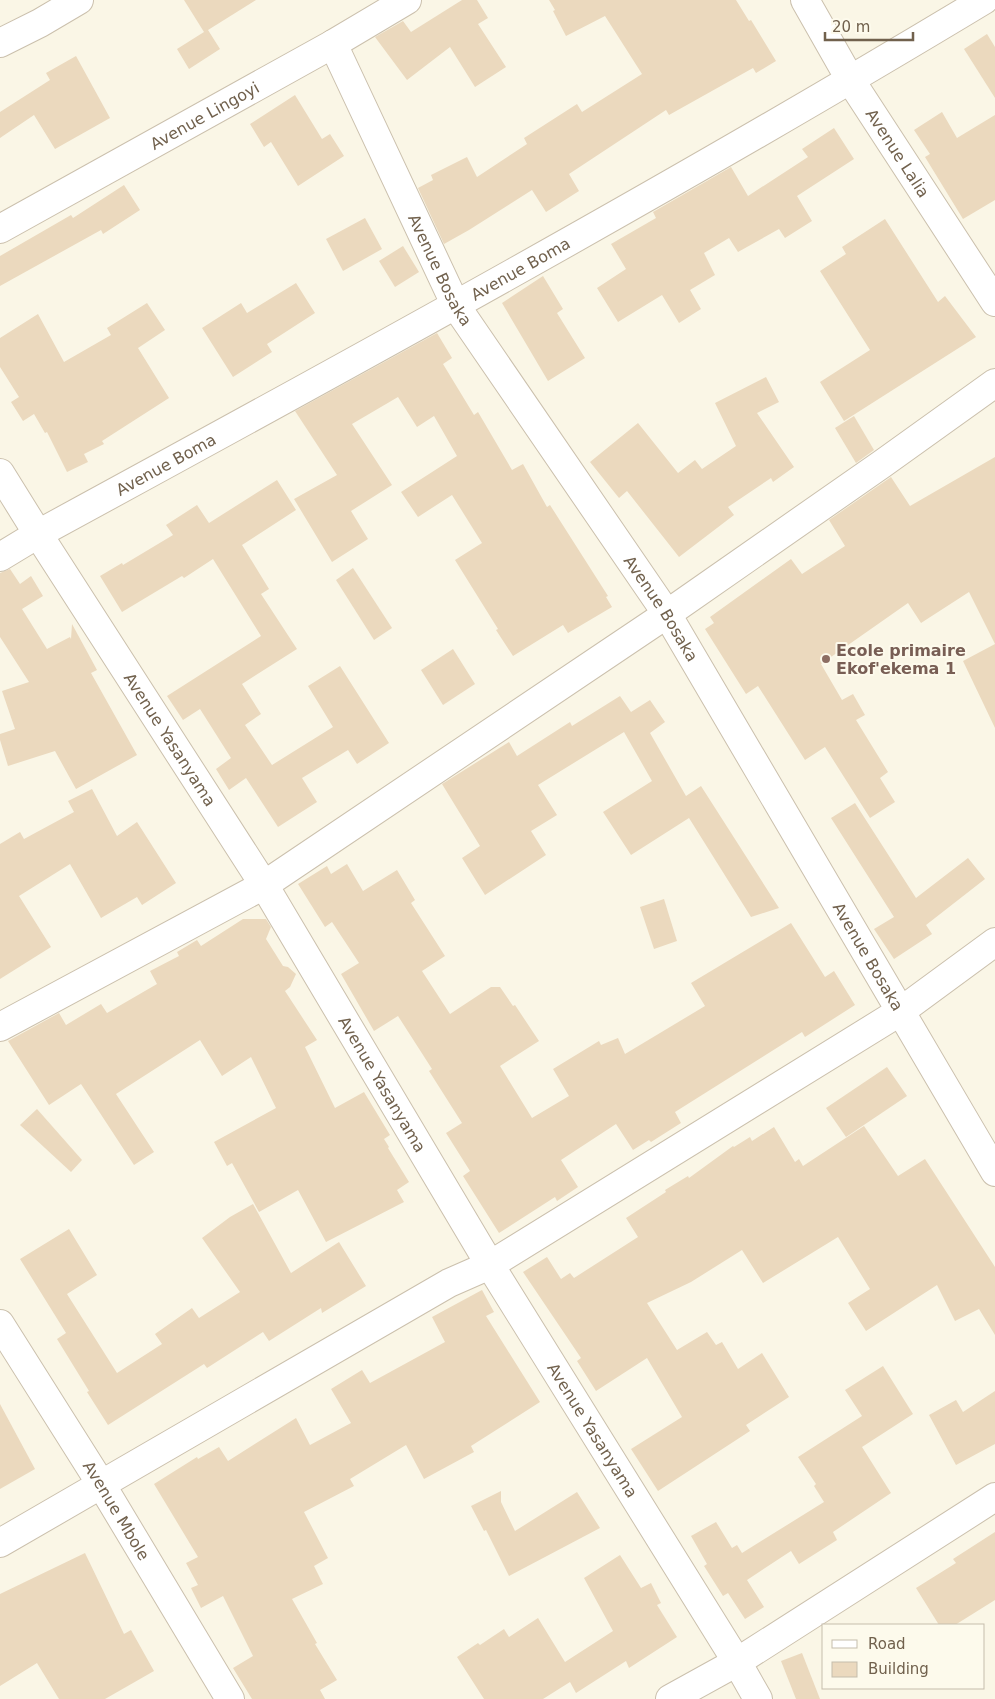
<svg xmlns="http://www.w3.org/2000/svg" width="995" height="1699" font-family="'DejaVu Sans',sans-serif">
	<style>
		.building { fill: #ebd9be }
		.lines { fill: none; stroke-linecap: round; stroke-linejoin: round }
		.minor-casing { stroke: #cbc0ad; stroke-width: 30 }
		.minor { stroke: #fff; stroke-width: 28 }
		.education-dot { fill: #8d6e63; stroke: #fdfaec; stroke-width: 2 }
		.labels { text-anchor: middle; stroke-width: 4; stroke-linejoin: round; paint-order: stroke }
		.street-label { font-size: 16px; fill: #71614d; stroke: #fdfaec }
		.education-label { font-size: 16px; font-weight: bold; fill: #785e54; stroke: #fdfaec; text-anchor: start }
	</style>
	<rect width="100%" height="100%" fill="#faf6e6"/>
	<g class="building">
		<path d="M184,0h72l-48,30 12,19 -31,20 -12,-20 27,-17z"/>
		<path d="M462,0h15l11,18 -10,6 28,43 -31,20 -25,-40 -43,33 -32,-43 28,-16 8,11z"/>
		<path d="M549,0h187l13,21 2,-1 25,41 -20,12 -3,-5 -84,47 -3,-5 -97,64 10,17 -33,21 -14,-22 -63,40 -25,14 -26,-56 15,-8 -2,-5 36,-18 10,20 50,-33 -3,-6 53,-34 5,8 60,-38 -37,-58 -39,20 -13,-25 2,-1z"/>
		<path d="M987,34l8,13v51l-31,-49z"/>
		<path d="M76,56l34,62 -55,31 -21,-34 -34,23v-26l50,-32 -4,-7z"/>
		<path d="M295,95l27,44 8,-5 14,22 -46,30 -27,-44 -7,5 -14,-23z"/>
		<path d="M942,112l15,26 38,-23v85l-32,19 -38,-62 5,-3 -16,-24z"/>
		<path d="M834,128l20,31 -57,37 15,25 -27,17 -6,-9 -41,23 -9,-14 -25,15 11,22 -25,15 11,19 -22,14 -17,-28 -44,27 -21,-34 29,-19 -15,-25 45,-26 -3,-6 78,-45 17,29 60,-39 -6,-8z"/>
		<path d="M124,185l16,25 -37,24 -2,-4 -101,56v-30l71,-41 2,3z"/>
		<path d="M365,218l17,31 -39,22 -17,-32z"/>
		<path d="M885,219l53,83 7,-6 31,41 -132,84 -24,-39 50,-32 -50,-79 26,-17 -4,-7z"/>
		<path d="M403,246l16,26 -24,15 -16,-26z"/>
		<path d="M543,276l20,33 -6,4 28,45 -37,23 -46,-78z"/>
		<path d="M296,283l19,30 -48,31 5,8 -39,25 -31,-49 39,-25 6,10z"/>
		<path d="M147,303l18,27 -27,18 31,50 -67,43 2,3 -20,10 4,8 -21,10 -20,-40 -2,1 -11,-19 -11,7 -12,-19 8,-5 -19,-30v-29l38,-24 26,48 47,-27 -4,-7z"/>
		<path d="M437,333l15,25 -9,6 31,51 4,-3 34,58 11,-6 24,43 3,-2 58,91 -2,1 6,10 -44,26 -5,-8 -50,31 -17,-26 2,-1 -43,-69 27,-17 -30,-48 -34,22 -17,-25 56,-36 -23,-40 -17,11 -19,-30 -46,27 40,61 -41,26 17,28 -36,23 -38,-63 43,-24 -42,-64z"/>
		<path d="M766,377l13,25 -22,11 37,54 -21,15 -2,-4 -43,29 6,8 -55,42 -52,-66 -8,7 -29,-36 48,-39 40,50 17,-13 7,9 34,-23 -21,-43z"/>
		<path d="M854,416l20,34 -18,13 -21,-35z"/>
		<path d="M995,457v271l-32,-67 32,-17 -26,-52 -48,31 -13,-20 -87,61 21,36 11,-6 12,21 -9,5 32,52 -8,6 15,24 -25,16 -45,-71 -20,13 -47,-74 -12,8 -41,-65 9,-6 -4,-6 81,-58 11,15 43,-28 -16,-26 62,-43 19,29z"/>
		<path d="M277,480l19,30 -54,35 27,44 -8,5 36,55 -55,35 19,30 -16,11 27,40 61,-38 -25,-41 32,-20 49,77 -32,21 -9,-14 -46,28 15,24 -39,25 -32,-49 -17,12 -13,-21 15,-11 -31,-49 -17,11 -16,-24 94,-60 -48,-77 -29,19 -2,-2 -60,36 -22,-36 22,-13 1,2 50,-30 -7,-10 31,-20 12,18z"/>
		<path d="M353,568l39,60 -18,12 -38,-60z"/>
		<path d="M10,569l10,15 11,-8 12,20 -21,13 25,40 23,-12 1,2 1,-15 25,46 -6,3 46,82 -61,34 -21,-38 -47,15 -8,-26v-6l15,-5 -13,-38 27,-9 -29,-45v-64z"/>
		<path d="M453,649l22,35 -32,21 -22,-35z"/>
		<path d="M620,696l11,16 19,-12 15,22 -15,11 36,63 15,-10 78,122 -28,9 -62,-99 -58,37 -28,-43 49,-31 -28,-49 -86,53 19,30 -26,16 15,24 -61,40 -23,-37 18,-12 -38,-62 67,-42 8,14 53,-34 2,4z"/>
		<path d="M92,789l25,47 20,-14 39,61 -34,22 -5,-8 -36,21 -31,-54 -51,32 32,51 -51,32v-135l20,-12 4,7 50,-27 -6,-11z"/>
		<path d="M855,803l61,95 52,-40 17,21 -59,46 6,9 -38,25 -20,-30 20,-12 -63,-99z"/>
		<path d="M347,864l16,27 34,-21 18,30 -4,3 34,53 -23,15 28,43 41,-27h9l13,19 2,-1 24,36 -39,25 32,52 37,-22 -16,-27 46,-28 2,4 17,-7 7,16 80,-48 -14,-23 100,-60 34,54 9,-6 21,34 -50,32 -3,-5 -127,80 6,11 -30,19 -2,-2 -16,10 -17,-26 -55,36 17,27 -21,14 -2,-4 -56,36 -36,-57 7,-5 -24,-38 16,-10 -33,-52 3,-2 -34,-53 -24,15 -33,-57 18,-11 -27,-41 -7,5 -27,-43 29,-18 4,8z"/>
		<path d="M664,899l13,42 -23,8 -14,-42z"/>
		<path d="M243,919h23l5,8 -5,12 17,27 5,1 8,7 -6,13 -5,4 32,49 -12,7 30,61 29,-16 26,43 -6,4 5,8 -1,1 21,34 -12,8 7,12 -78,40 -28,-52 -39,22 -27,-49 -5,3 -13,-24 62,-34 -25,-51 -29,19 -22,-36 -84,54 38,58 -20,13 -53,-81 -32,21 -41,-64 51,-28 7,12 35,-21 6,9 50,-29 -7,-13 29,-15 -2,-4 20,-12 4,6z"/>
		<path d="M887,1067l20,29 -61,41 -20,-29z"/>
		<path d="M37,1109l45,51 -11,12 -51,-47z"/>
		<path d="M864,1126l34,50 27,-17 70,108v68l-16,-26 -24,12 -18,-36 -71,46 -18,-28 22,-14 -32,-52 -75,46 -21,-33 -51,32 -44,21 30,47 30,-18 9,13 6,-3 16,27 24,-16 27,44 -43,28 4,6 -92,60 -27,-42 51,-32 -35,-59 -51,33 -19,-30 4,-3 -58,-86 24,-15 14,22 9,-6 4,5 64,-41 -12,-19 40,-26 -1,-2 23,-14 1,2 44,-32 1,1 16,-10 2,4 22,-14 21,35 4,-3 4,7z"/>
		<path d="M253,1204l38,69 48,-31 27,44 -44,27 -1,-5 -52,33 -6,-9 -56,36 -3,-4 -96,61 -21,-33 2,-1 -32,-52 9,-6 -46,-74 49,-30 28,46 -30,19 50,79 45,-29 -7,-10 37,-26 7,10 41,-26 -38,-54 28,-21z"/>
		<path d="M482,1290l12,22 -8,4 54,86 -69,44 3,6 -50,27 -18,-34 -56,34 4,7 -50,26 24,46 -14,8 9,18 -31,15 25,44 -2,1 22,36 -17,10 5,9h-73l-19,-31 20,-12 -30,-60 -22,12 -10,-20 7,-3 -12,-22 12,-6 -44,-73 43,-27 1,2 21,-12 9,14 68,-43 14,27 41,-22 -20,-34 31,-19 8,13 75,-41 -13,-25z"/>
		<path d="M883,1366l30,48 -51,33 29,46 -58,39 4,8 -38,24 -8,-13 -44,29 17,27 -19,12 -17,-26 -5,3 -19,-30 3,-2 -16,-28 25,-14 16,26 5,-3 5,8 82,-51 -10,-16 2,-2 -18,-27 64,-41 -17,-26z"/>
		<path d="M995,1391v53l-39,21 -27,-50 27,-15 7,12z"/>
		<path d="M0,1404l35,65 -35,20z"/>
		<path d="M501,1491v11l14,29 62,-39 23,36 -91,48 -23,-46 -2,1 -13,-25z"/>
		<path d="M995,1532v68l-40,25h-16l-23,-37 40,-25 -3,-4z"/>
		<path d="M85,1553l39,81 7,-4 23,41 -49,28h-46l-22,-36 -37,23v-92z"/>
		<path d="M620,1555l21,33 10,-5 10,20 -4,2 20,32 -48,31 -3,-7 -50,32 -6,-11 -27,17h-59l-27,-42 21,-14 2,2 24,-16 5,8 29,-19 27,44 48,-31 -29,-53z"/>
		<path d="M802,1653l18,46h-24l-15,-38z"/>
	</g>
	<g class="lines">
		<defs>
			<g id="minor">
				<path id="s1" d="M805,0l46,81 144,221"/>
				<path d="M0,43l40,-20 39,-23"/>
				<path id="s2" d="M333,44l123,262 211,308 328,558"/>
				<path id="s3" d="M0,229l333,-185 74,-44"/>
				<path id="s4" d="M0,473l38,61 226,351 226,380 247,397 21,37"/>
				<path id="s5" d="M0,557l38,-23c318,-173 636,-347 946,-534"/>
				<path d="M0,1027l264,-142 403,-271 215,-150 113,-81"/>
				<path id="s6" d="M0,1324l101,160 129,215"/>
				<path d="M0,1543l449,-260 41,-18 411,-254 94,-69"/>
				<path d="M670,1699l67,-37 258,-165"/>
			</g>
		</defs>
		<use href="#minor" class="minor-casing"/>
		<use href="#minor" class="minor"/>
	</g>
	<circle class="education-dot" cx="826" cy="659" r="5"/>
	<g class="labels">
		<g class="street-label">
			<text dy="6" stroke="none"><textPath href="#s3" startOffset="234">Avenue Lingoyi</textPath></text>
			<text dy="6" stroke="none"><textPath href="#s1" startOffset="179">Avenue Lalia</textPath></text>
			<text dy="6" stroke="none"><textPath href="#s2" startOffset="250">Avenue Bosaka</textPath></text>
			<text dy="6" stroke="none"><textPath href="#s5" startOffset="595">Avenue Boma</textPath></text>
			<text dy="6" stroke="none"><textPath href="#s5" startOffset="190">Avenue Boma</textPath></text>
			<text dy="6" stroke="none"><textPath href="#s2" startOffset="655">Avenue Bosaka</textPath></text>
			<text dy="6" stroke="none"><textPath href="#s4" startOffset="316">Avenue Yasanyama</textPath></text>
			<text dy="6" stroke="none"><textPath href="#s2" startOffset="1060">Avenue Bosaka</textPath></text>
			<text dy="6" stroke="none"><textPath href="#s4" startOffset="721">Avenue Yasanyama</textPath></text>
			<text dy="6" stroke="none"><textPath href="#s4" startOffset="1126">Avenue Yasanyama</textPath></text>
			<text dy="6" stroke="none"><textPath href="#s6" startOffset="220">Avenue Mbole</textPath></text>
		</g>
		<g class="education-label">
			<text x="836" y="656">Ecole primaire<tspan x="836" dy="18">Ekof'ekema 1</tspan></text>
		</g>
	</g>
	<rect x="822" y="1624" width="162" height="65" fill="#fdfaec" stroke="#c5bdac"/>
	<rect x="832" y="1640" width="25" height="8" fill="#ffffff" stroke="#c5bdac"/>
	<text x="868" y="1649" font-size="15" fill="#71614d">Road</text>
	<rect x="832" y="1662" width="25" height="15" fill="#ebd9be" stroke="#c5bdac"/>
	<text x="868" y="1674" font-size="15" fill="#71614d">Building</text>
	<path d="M825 32v8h88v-8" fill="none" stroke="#71614d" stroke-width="2.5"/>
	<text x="832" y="32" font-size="15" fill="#71614d" stroke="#fdfaec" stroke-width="4" paint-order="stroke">20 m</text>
</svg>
